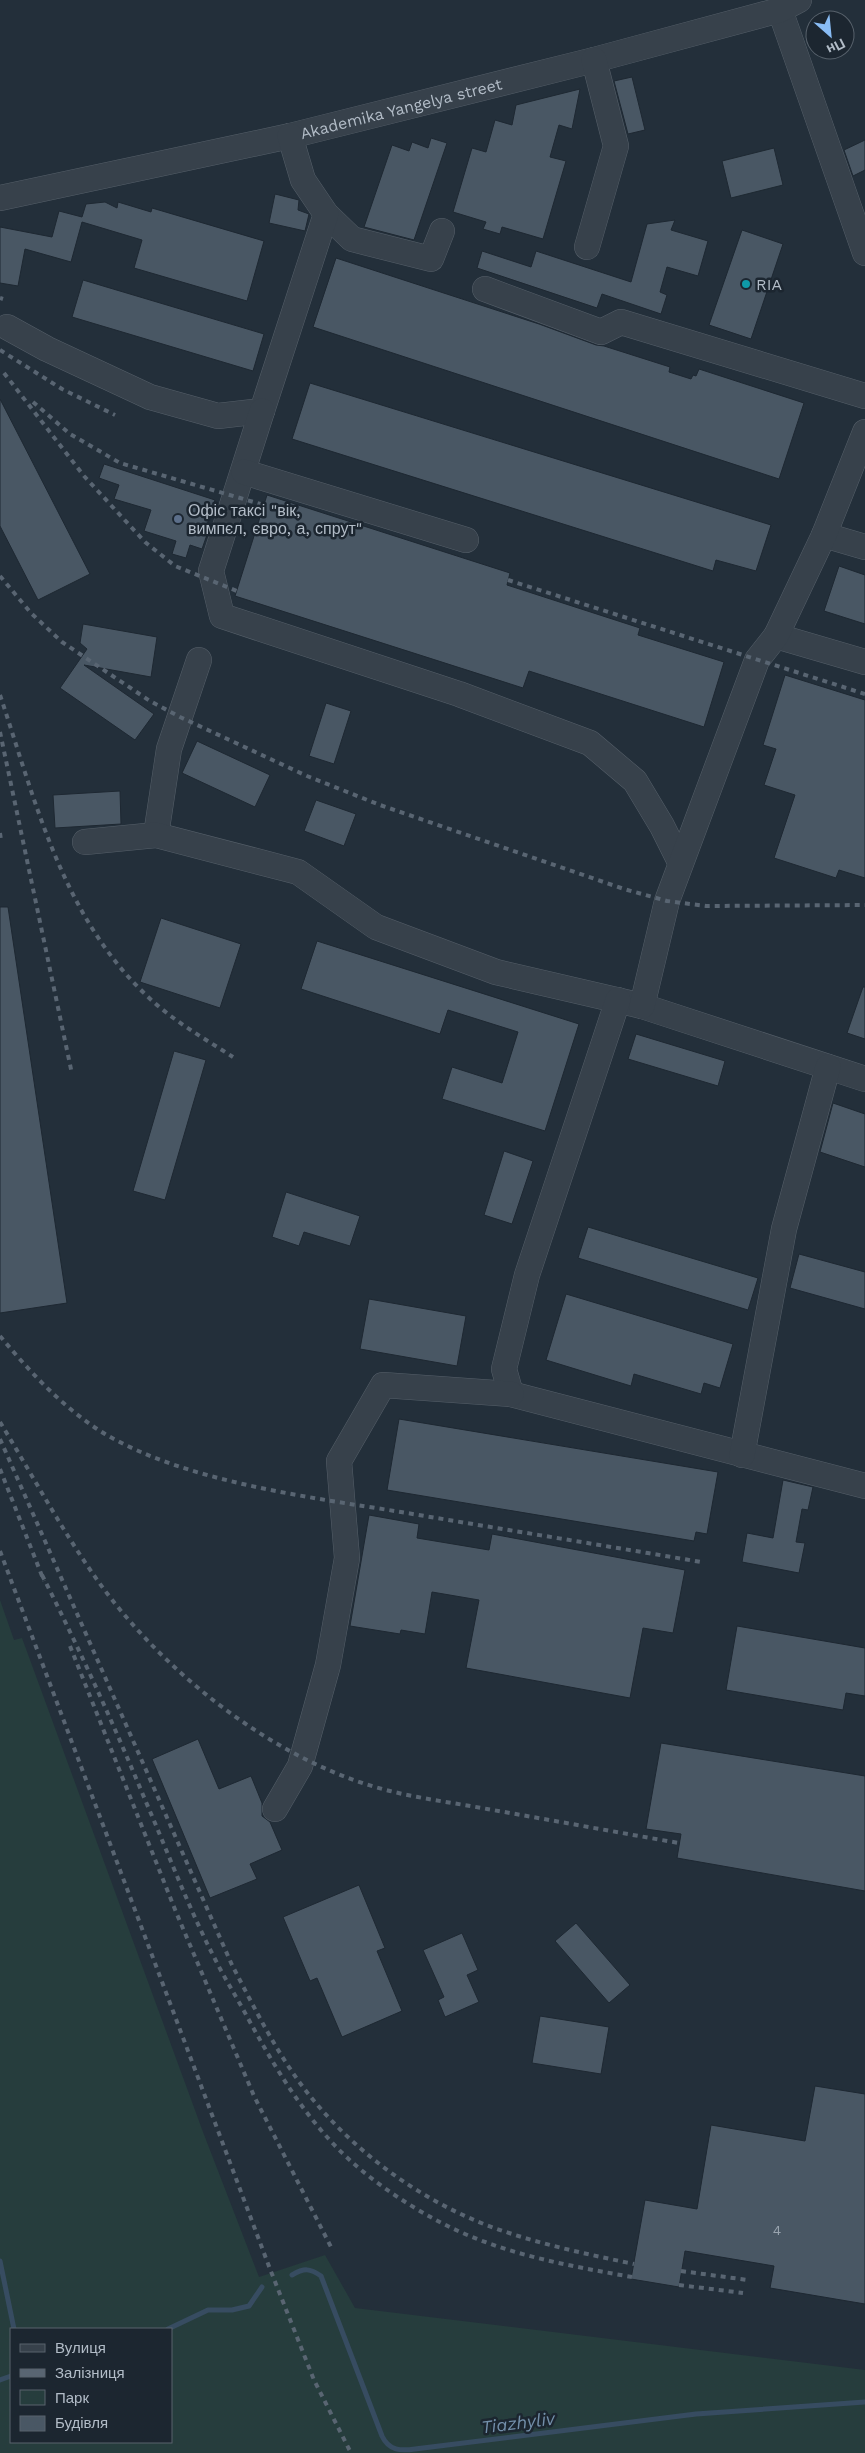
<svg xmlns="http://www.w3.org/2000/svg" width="865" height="2453" font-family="'Work Sans',sans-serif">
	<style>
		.green { fill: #263d3d; fill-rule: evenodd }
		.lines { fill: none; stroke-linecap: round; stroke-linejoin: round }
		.stream { stroke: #374c61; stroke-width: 5 }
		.building { fill: #495764; stroke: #1e2832 }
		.minor-casing { stroke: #555f69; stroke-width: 26 }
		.minor { stroke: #37414b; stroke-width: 25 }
		.rail { stroke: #596572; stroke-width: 4; stroke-dasharray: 5 5; stroke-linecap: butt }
		.culture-dot { fill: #0f9aa8; stroke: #1c2630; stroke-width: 2 }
		.service-dot { fill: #5c6f8a; stroke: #1c2630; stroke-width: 2 }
		.labels { text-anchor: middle; stroke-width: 5; stroke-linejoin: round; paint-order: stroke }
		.number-label { font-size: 14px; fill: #98a3ae }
		.street-label { font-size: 16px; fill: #b2bcc7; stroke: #1c2630 }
		.poi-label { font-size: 16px; fill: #b2bcc7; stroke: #1c2630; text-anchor: start }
		.water-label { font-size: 18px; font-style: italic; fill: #738faa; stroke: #1c2630 }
	</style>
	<rect width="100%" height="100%" fill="#232f3a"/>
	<path class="green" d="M0,1600l14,40 8,-2 181,494 56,145 66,-22 30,53 510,62v83h-865zM11,2329h160v113h-160z"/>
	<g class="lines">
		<g class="stream">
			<path d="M0,2261l14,68"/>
			<path d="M292,2275c12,-7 18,-7 29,1l61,160c7,15 19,15 33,13l281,-35 169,-12"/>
			<path d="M168,2329l40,-19h24l17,-4 13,-19"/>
			<path d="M0,2380l11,-4"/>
		</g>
	</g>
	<g class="building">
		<path d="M632,77l13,53 -17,4 -14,-53z"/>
		<path d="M580,89l-8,40 -13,-4 -9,32 16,4 -23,78 -41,-12 -2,7 -17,-5 3,-7 -33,-10 19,-64 14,4 9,-32 17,5 4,-20z"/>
		<path d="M431,138l16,5 -33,97 -50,-13 28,-82 17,6 3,-9 16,6z"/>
		<path d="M865,140v30l-12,6 -9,-26z"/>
		<path d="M774,148l9,37 -52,13 -9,-37z"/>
		<path d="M275,194l24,6 -1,10 11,4 -4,17 -36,-8z"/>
		<path d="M105,202l12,6 1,-6 33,10 1,-4 112,33 -17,60 -113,-33 8,-28 -60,-18 -11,40 -46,-13 -7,37 -18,-3v-56l52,10 7,-26 23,6 4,-13z"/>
		<path d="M675,220l-4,10 37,11 -10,35 -31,-9 -7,25 7,3 -6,19 -59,-20 -5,14 -120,-40 5,-17 49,16 5,-16 95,31 16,-58z"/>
		<path d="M742,230l41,14 -32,95 -42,-14z"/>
		<path d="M336,258l203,66 57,21 8,1 66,21 -1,5 22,7 2,-4 3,1 3,-7 105,34 -25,76 -466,-152z"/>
		<path d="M83,280l181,54 -11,37 -181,-54z"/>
		<path d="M310,383l461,142 -15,46 -40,-11 -3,11 -421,-132z"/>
		<path d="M0,399l90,175 -52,26 -38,-74z"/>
		<path d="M104,464l111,36 -9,28 3,1 -7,20 -12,-4 -4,13 -14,-4 4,-13 -32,-10 7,-21 -37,-11 5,-14 -20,-7z"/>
		<path d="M267,495l243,78 -3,12 133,43 -2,7 86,27 -20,65 -175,-56 -6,17 -288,-92z"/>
		<path d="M839,566l26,9v49l-41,-13z"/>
		<path d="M83,624l74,13 -6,40 -67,-12 70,49 -19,26 -75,-52 27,-39 -7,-6z"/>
		<path d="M785,675l80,25v178l-26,-8 -3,8 -62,-20 21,-63 -31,-10 12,-36 -13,-4z"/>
		<path d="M326,703l25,8 -17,53 -25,-8z"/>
		<path d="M197,741l73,34 -15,32 -73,-34z"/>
		<path d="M120,791l1,33 -66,4 -2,-33z"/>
		<path d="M316,800l40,14 -12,32 -40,-15z"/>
		<path d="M0,907h8l59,396 -67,10z"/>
		<path d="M161,918l80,26 -21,64 -80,-26z"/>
		<path d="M317,941l262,83 -34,107 -103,-32 10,-32 50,16 16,-51 -70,-22 -8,24 -139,-45z"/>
		<path d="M863,987h2v52l-18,-6z"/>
		<path d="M636,1034l89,27 -7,25 -90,-27z"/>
		<path d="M174,1051l32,9 -41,140 -32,-9z"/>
		<path d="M833,1103l32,11v53l-45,-15z"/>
		<path d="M504,1151l29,10 -21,63 -28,-9z"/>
		<path d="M286,1192l74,24 -10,30 -46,-14 -5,14 -27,-9z"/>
		<path d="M588,1227l170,51 -10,32 -170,-52z"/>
		<path d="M799,1254l66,18v37l-75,-21z"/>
		<path d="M566,1294l167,50 -13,44 -16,-5 -3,11 -67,-20 -3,12 -85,-26z"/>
		<path d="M369,1299l97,17 -9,50 -97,-17z"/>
		<path d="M399,1419l319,53 -11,62 -11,-2 -2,9 -307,-51z"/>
		<path d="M783,1480l30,7 -5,23 -6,-1 -6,33 9,1 -6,30 -57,-11 5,-29 26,5z"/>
		<path d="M369,1515l50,9 -2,14 72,12 3,-16 193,36 -12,63 -30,-5 -13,70 -164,-30 13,-68 -47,-8 -7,42 -24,-4 -1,4 -50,-8z"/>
		<path d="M737,1626l128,22v48l-19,-3 -3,17 -117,-20z"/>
		<path d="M198,1739l21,50 32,-13 11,27v13l8,6 12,28 -32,14 7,15 -47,19 -58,-139z"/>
		<path d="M661,1743l204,33v115l-188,-33 4,-24 -35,-5z"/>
		<path d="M359,1885l26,63 -8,3 25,60 -60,26 -25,-59 -7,3 -27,-64z"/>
		<path d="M576,1923l54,62 -21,18 -54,-62z"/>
		<path d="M462,1933l16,37 -11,5 12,27 -34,15 -7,-17 6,-3 -21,-47z"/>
		<path d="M540,2016l69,11 -8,47 -69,-11z"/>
		<path d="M815,2086l50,8v210l-95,-16 4,-22 -89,-15 -6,36 -48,-8 14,-79 52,9 14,-84 94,16z"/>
	</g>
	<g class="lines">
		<defs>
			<g id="minor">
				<path d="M780,10l85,243"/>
				<path id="s1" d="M0,198l290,-62 304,-76 186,-50 19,-10"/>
				<path d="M326,214l26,25 79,20 11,-28"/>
				<path d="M587,247l29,-101 -22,-86"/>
				<path d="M485,289l116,43 20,-10 244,74"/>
				<path d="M7,327l40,22 103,48 68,19 44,-5 64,-197 -23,-34 -13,-44"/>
				<path d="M262,411l-51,160 11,45 237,78 131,49 45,38 27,45 18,36"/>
				<path d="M244,472l222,68"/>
				<path d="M824,535l41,12"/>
				<path d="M776,636l89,26"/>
				<path d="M156,835l13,-86 30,-89"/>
				<path d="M85,842l71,-7 142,37 78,55 120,45 146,34 223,73"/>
				<path d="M618,1000l-91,275 -23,94 7,25 354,92"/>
				<path d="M642,1006l25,-105 90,-241 19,-24 48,-101 41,-103"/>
				<path d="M742,1455l42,-226 44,-162"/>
				<path d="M275,1809l25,-43 28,-101 19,-107 -8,-97 44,-76 128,9"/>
			</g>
		</defs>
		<use href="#minor" class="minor-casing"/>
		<use href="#minor" class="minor"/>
		<g class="rail">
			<path d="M0,298l3,1"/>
			<path d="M0,350l62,39 53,26"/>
			<path d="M4,373l80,103 61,66 30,24 62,25"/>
			<path d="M33,402l37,32 50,29 144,42"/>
			<path d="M0,576l31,37 31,29 88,59 30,16 127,59 73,29 244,84 43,12 39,5 159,-1"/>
			<path d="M508,580l357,114"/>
			<path d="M0,695c35,105 62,219 144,298 26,26 58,44 89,64"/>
			<path d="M0,732l72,342"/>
			<path d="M0,833l1,7"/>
			<path d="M0,1336c30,36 64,73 105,98 82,48 203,63 296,78 100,17 200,33 300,50"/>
			<path d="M0,1422c34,56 65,114 103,166 67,90 177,176 287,203 32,8 65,12 97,18 64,11 128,23 192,34"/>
			<path d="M0,1439l232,526c21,40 41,81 68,118 50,68 126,123 206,149 42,14 85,23 128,32"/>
			<path d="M0,1469l44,112"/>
			<path d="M0,1551l270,718 44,111 37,73"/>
			<path d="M42,1575c38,75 72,150 104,227 23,53 43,107 69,157 9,18 19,34 29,52 24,44 49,88 83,126 29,33 70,62 109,83 61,33 128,45 196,57"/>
			<path d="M70,1646l106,266 78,184 78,153"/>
			<path d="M681,2271l67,9"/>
			<path d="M679,2285l64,8"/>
		</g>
	</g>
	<circle class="culture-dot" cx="746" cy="284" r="5"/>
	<circle class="service-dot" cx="178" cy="519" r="5"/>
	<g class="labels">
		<g class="number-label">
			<text x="777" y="2235">4</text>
		</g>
		<g class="street-label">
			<text dy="6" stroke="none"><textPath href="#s1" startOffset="411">Akademika Yangelya street</textPath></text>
		</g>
		<g class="poi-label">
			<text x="756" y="290">RIA</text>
			<text x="188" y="516">Офіс таксі "вік,<tspan x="188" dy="18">вимпєл, євро, а, спрут"</tspan></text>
		</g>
		<g class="water-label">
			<text transform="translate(518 2423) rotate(-7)" y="6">Tiazhyliv</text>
		</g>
	</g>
	<rect x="10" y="2328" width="162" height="115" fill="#1c2630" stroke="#58626c"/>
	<rect x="20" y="2344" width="25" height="8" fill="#37414b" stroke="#58626c"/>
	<text x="55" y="2353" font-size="15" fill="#b2bcc7">Вулиця</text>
	<rect x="20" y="2369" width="25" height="8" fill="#596572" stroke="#58626c"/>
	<text x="55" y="2378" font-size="15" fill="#b2bcc7">Залізниця</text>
	<rect x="20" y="2390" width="25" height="15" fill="#263d3d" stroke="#58626c"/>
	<text x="55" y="2403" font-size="15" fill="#b2bcc7">Парк</text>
	<rect x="20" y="2416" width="25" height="15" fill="#495764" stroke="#58626c"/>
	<text x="55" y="2428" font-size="15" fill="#b2bcc7">Будівля</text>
	<g transform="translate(830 35) rotate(153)"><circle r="24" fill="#1c2630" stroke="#58626c"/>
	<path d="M0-4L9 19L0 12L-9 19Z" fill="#89bcf4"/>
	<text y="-8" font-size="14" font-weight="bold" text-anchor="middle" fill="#b2bcc7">Пн</text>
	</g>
</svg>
